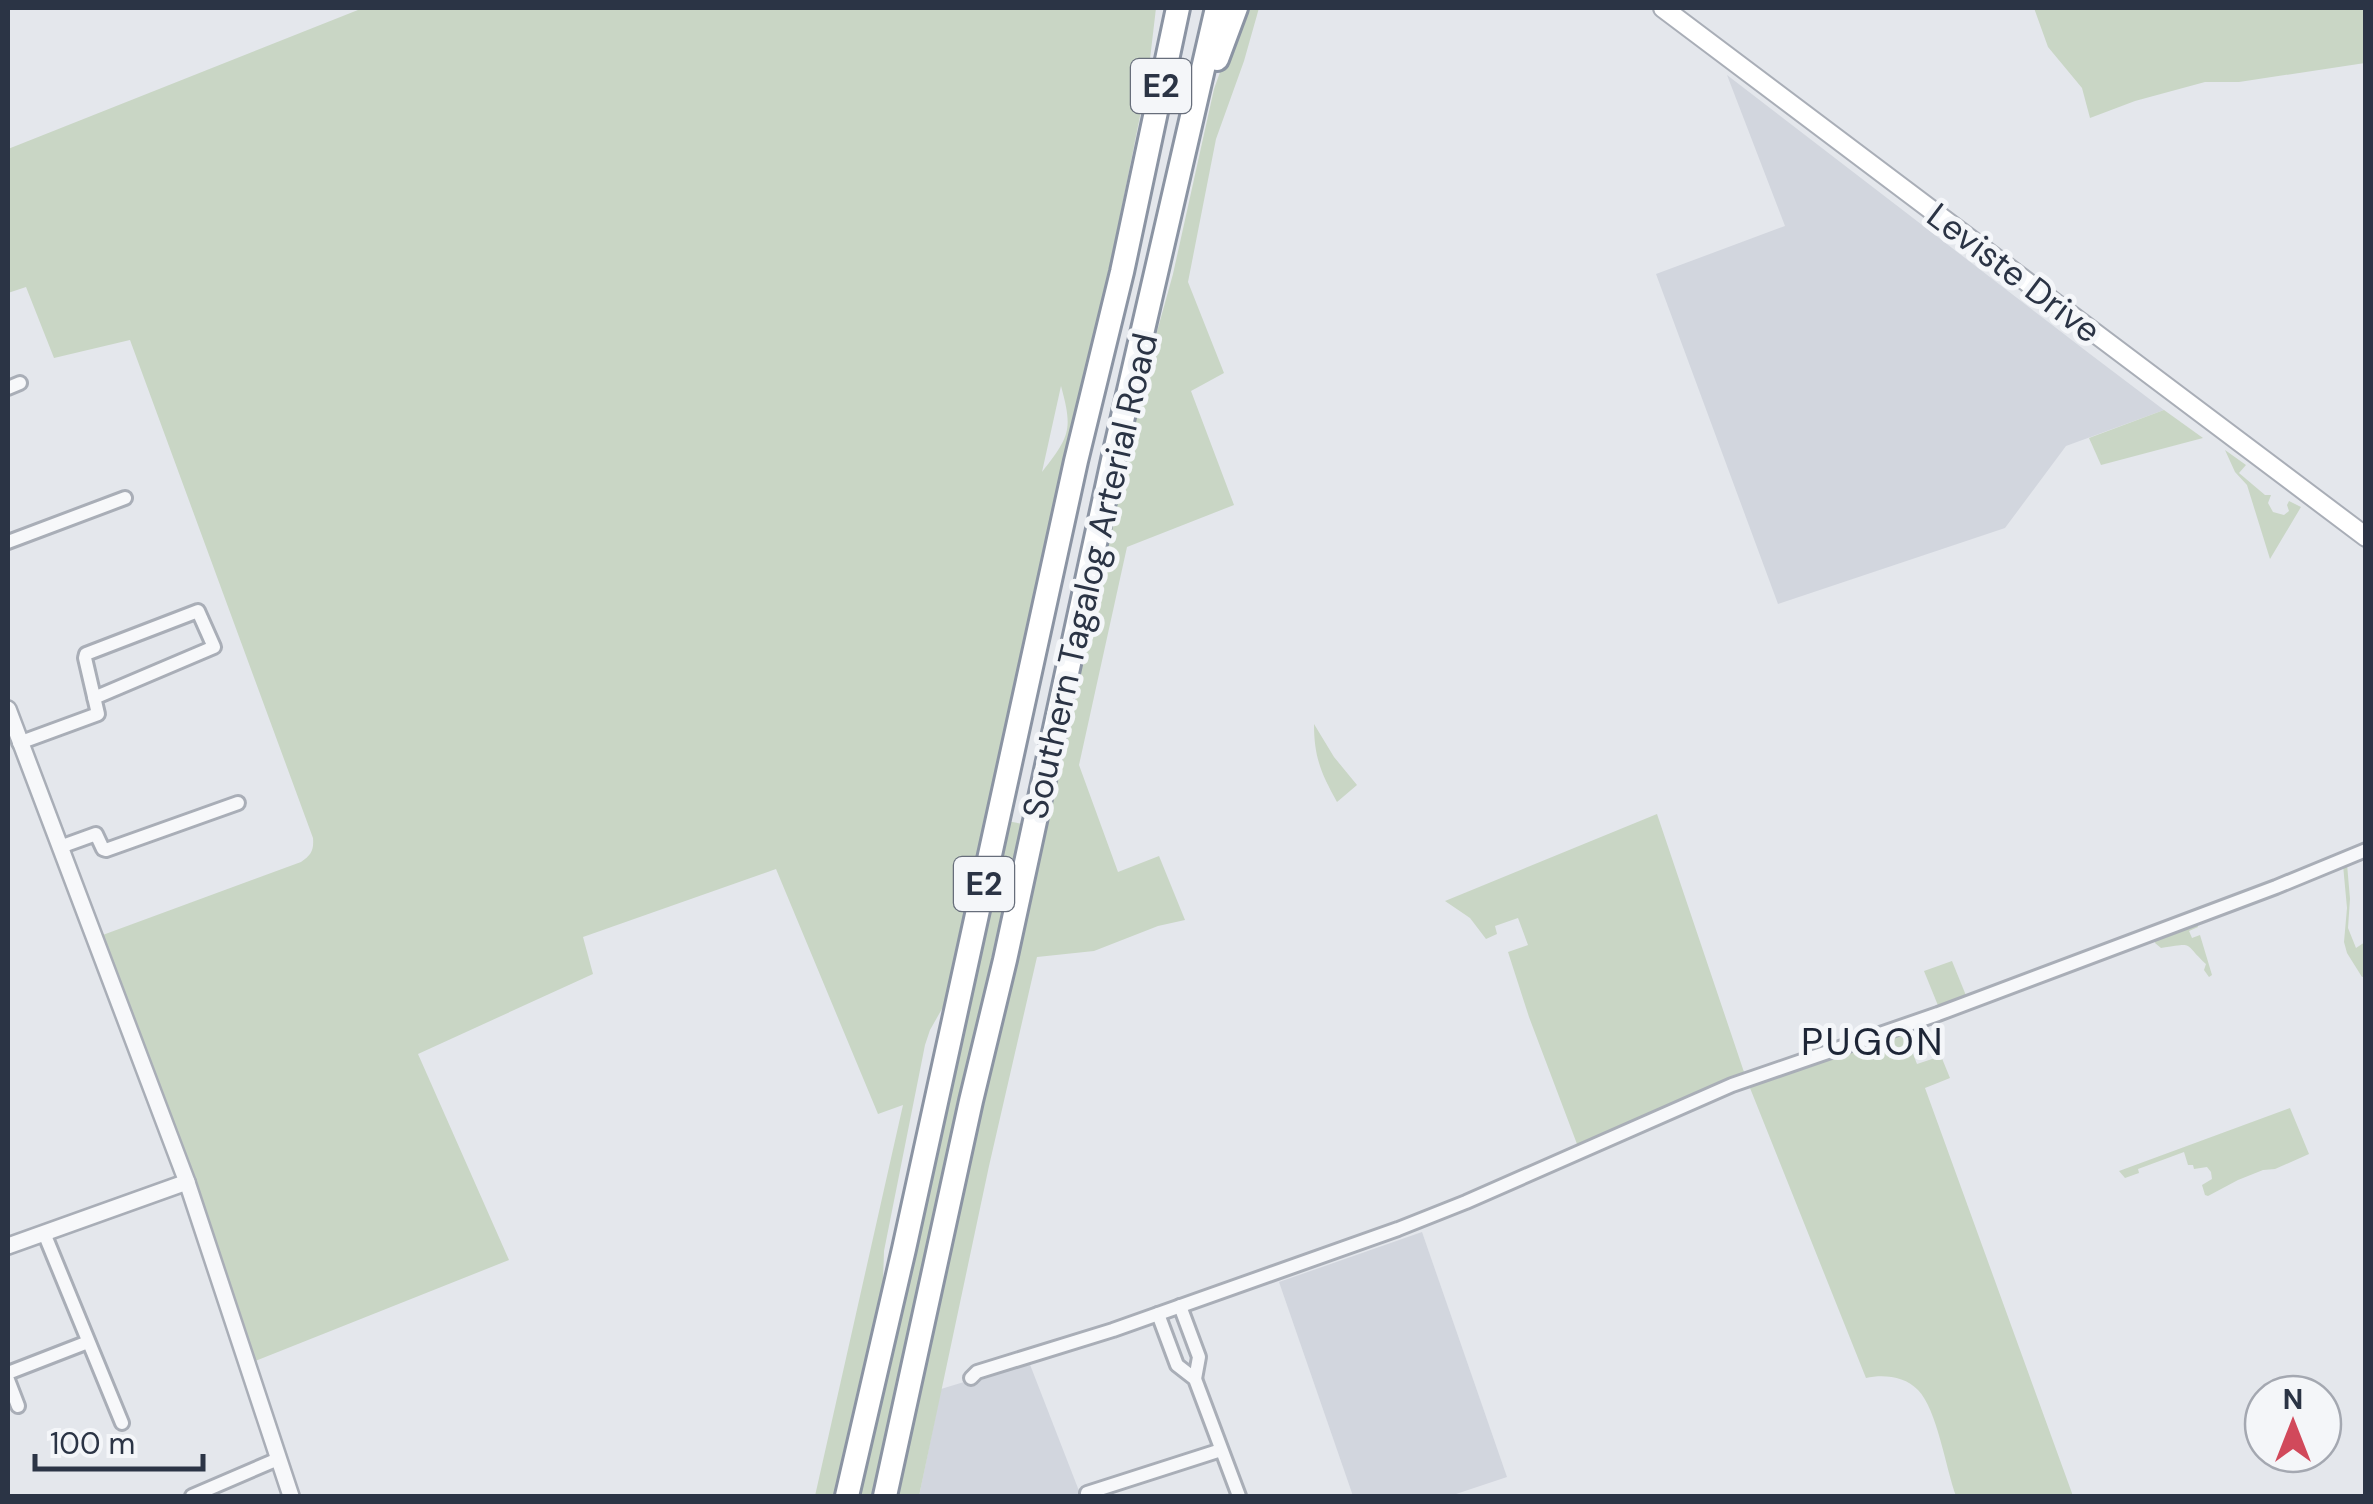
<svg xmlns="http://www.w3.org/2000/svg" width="2373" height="1504" font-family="'DM Sans',sans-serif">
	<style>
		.built { fill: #d2d6de }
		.green { fill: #c9d6c5; fill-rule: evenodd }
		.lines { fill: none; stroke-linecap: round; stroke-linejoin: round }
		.minor-casing { stroke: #a9aeb7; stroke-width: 18 }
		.tertiary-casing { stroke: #a9aeb7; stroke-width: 20 }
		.secondary-casing { stroke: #a9aeb7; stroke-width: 22 }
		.motorway-casing { stroke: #8b94a3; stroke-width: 28 }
		.minor { stroke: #f7f8fa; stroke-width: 12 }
		.tertiary { stroke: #f7f8fa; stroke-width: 15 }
		.secondary { stroke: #fff; stroke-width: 18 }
		.motorway { stroke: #fff; stroke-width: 22 }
		.labels { text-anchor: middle; stroke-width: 10; stroke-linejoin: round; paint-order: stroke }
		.shield { fill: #f4f6f9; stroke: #676e7b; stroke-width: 2.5 }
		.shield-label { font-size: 32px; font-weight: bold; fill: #2b3445 }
		.street-label { font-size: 35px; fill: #2b3445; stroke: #f4f6f9 }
		.neighbourhood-label { font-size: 38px; letter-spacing: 2.5px; fill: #1d2536; stroke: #f4f6f9 }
	</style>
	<rect width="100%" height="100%" fill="#e4e7ec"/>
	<g class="built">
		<path d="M1727,75l363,279 74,56 -98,36 -61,82 -227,76 -122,-330 129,-48z"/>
		<path d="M1422,1232l85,245 -57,19h-97l-74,-214z"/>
		<path d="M1029,1362l52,134h-162l22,-107z"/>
	</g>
	<g class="green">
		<path d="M363,8h793l-8,68 -59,296 -142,628 -17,30 -5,15 -41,206 -2,59 -42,186h-25l88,-391 -25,9 -102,-245 -193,68 10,37 -175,80 91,206 -256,102 -153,-426 201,-74c10,-7 13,-11 12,-24l-183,-498 -76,18 -28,-71 -18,6v-144zM1061,386c12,44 9,50 -19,86z"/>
		<path d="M1243,8h16l-15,53 -28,78 -28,143 36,91 -33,18 43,114 -107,42 -48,218 39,107 41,-16 26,64 -27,6 -64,25 -57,6 -48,209 -70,330h-25l234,-1060 45,-162 41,-185z"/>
		<path d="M2034,8h331v55l-126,19h-34l-70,19 -45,17 -8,-30 -34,-41z"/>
		<path d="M2164,410l39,28 -102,27 -12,-27z"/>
		<path d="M2225,450l21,15 -7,8 26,22h6l-3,8 5,9 11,3 5,-4 -2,-6 2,-4 12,6 -31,52 -23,-74 -12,-13z"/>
		<path d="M1314,724l20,33 23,28 -20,17c-16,-29 -23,-45 -23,-78z"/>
		<path d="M1657,814l88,261 -168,69 -48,-127 -21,-65 20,-7 -10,-27 -23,8 2,8 -11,5 -16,-21 -25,-17z"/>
		<path d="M1007,821l21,4 -150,671h-22z"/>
		<path d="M2347,864l3,35 -2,29 8,20 9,-6v34l-3,1 -15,-24 -3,-11 3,-34 -4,-43z"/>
		<path d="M2197,922l1,5 -9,4 3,7 8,-3 12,40 -3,2 -5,-7 2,-6c-24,-22 -10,-21 -45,-16l-6,-5 1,-5z"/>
		<path d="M1952,961l15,37 -28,10 -15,-37z"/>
		<path d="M1904,1031l13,33 24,-8 9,22 -25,10 148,408h-117c-10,-27 -19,-87 -38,-106 -13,-14 -35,-16 -52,-12l-118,-295z"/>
		<path d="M2290,1108l19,46 -34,15 -12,1 -25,10 -30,16 -3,-1 -3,-10 10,-6 -1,-7 -4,-5 -13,2 -1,-4h-5l-4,-13 -46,17 1,4 -14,5 -6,-7z"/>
	</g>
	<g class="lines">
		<defs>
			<g id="minor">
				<path d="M8,388l12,-5"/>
				<path d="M8,542l117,-44"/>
				<path d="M19,743l79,-29 -13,-56 1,-4 112,-43 16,36 -120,51"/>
				<path d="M60,847l36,-13 7,15 3,1 132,-47"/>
				<path d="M44,1233l78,190"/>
				<path d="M1180,1306l19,51 -4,22"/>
				<path d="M1158,1314l19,51 18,14 44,117"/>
				<path d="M8,1373l80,-31"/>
				<path d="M971,1378l6,-6 136,-42 285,-101 68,-27 266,-117 206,-71 338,-127 90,-37"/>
				<path d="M8,1380l10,26"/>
				<path d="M1087,1493l134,-43"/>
				<path d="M192,1496l86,-37"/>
			</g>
			<g id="tertiary">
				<path d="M8,709l179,473 104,314"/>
				<path d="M8,1246l179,-64"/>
			</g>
			<path id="secondary" d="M1663,8l703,529"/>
			<g id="motorway">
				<path d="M1217,59l19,-51"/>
				<path d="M847,1496l57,-247 172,-788 46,-189 56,-264"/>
				<path d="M885,1496l86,-395 34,-141 108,-500 104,-452"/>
			</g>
		</defs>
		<use href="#minor" class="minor-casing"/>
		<use href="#tertiary" class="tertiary-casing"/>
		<use href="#secondary" class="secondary-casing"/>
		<use href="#motorway" class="motorway-casing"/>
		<use href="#minor" class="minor"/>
		<use href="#tertiary" class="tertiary"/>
		<use href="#secondary" class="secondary"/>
		<use href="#motorway" class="motorway"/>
	</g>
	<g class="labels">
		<g class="shield">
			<rect x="1131" y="59" width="60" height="54" rx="8"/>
			<rect x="954" y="857" width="60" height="54" rx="8"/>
		</g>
		<g class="shield-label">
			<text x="1161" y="97">E2</text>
			<text x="984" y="895">E2</text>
		</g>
		<g class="street-label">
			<text transform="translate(2014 273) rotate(37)" y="12">Leviste Drive</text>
			<text transform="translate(1090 576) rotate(-77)" y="12">Southern Tagalog Arterial Road</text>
		</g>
		<g class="neighbourhood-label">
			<text x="1873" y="1055">PUGON</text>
		</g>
	</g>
	<rect width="2373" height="1504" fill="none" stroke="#2b3445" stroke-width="20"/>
	<g transform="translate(2293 1424)"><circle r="48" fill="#f4f6f9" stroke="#a4a8b1" stroke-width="2.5"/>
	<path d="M0-8L18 38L0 25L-18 38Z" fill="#d1495b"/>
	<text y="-15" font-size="28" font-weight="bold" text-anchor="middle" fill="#2b3445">N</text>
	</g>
	<path d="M35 1454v15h168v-15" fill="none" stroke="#2b3445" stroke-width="5"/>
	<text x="50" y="1454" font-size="30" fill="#2b3445" stroke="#f4f6f9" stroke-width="8" paint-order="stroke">100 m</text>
</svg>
